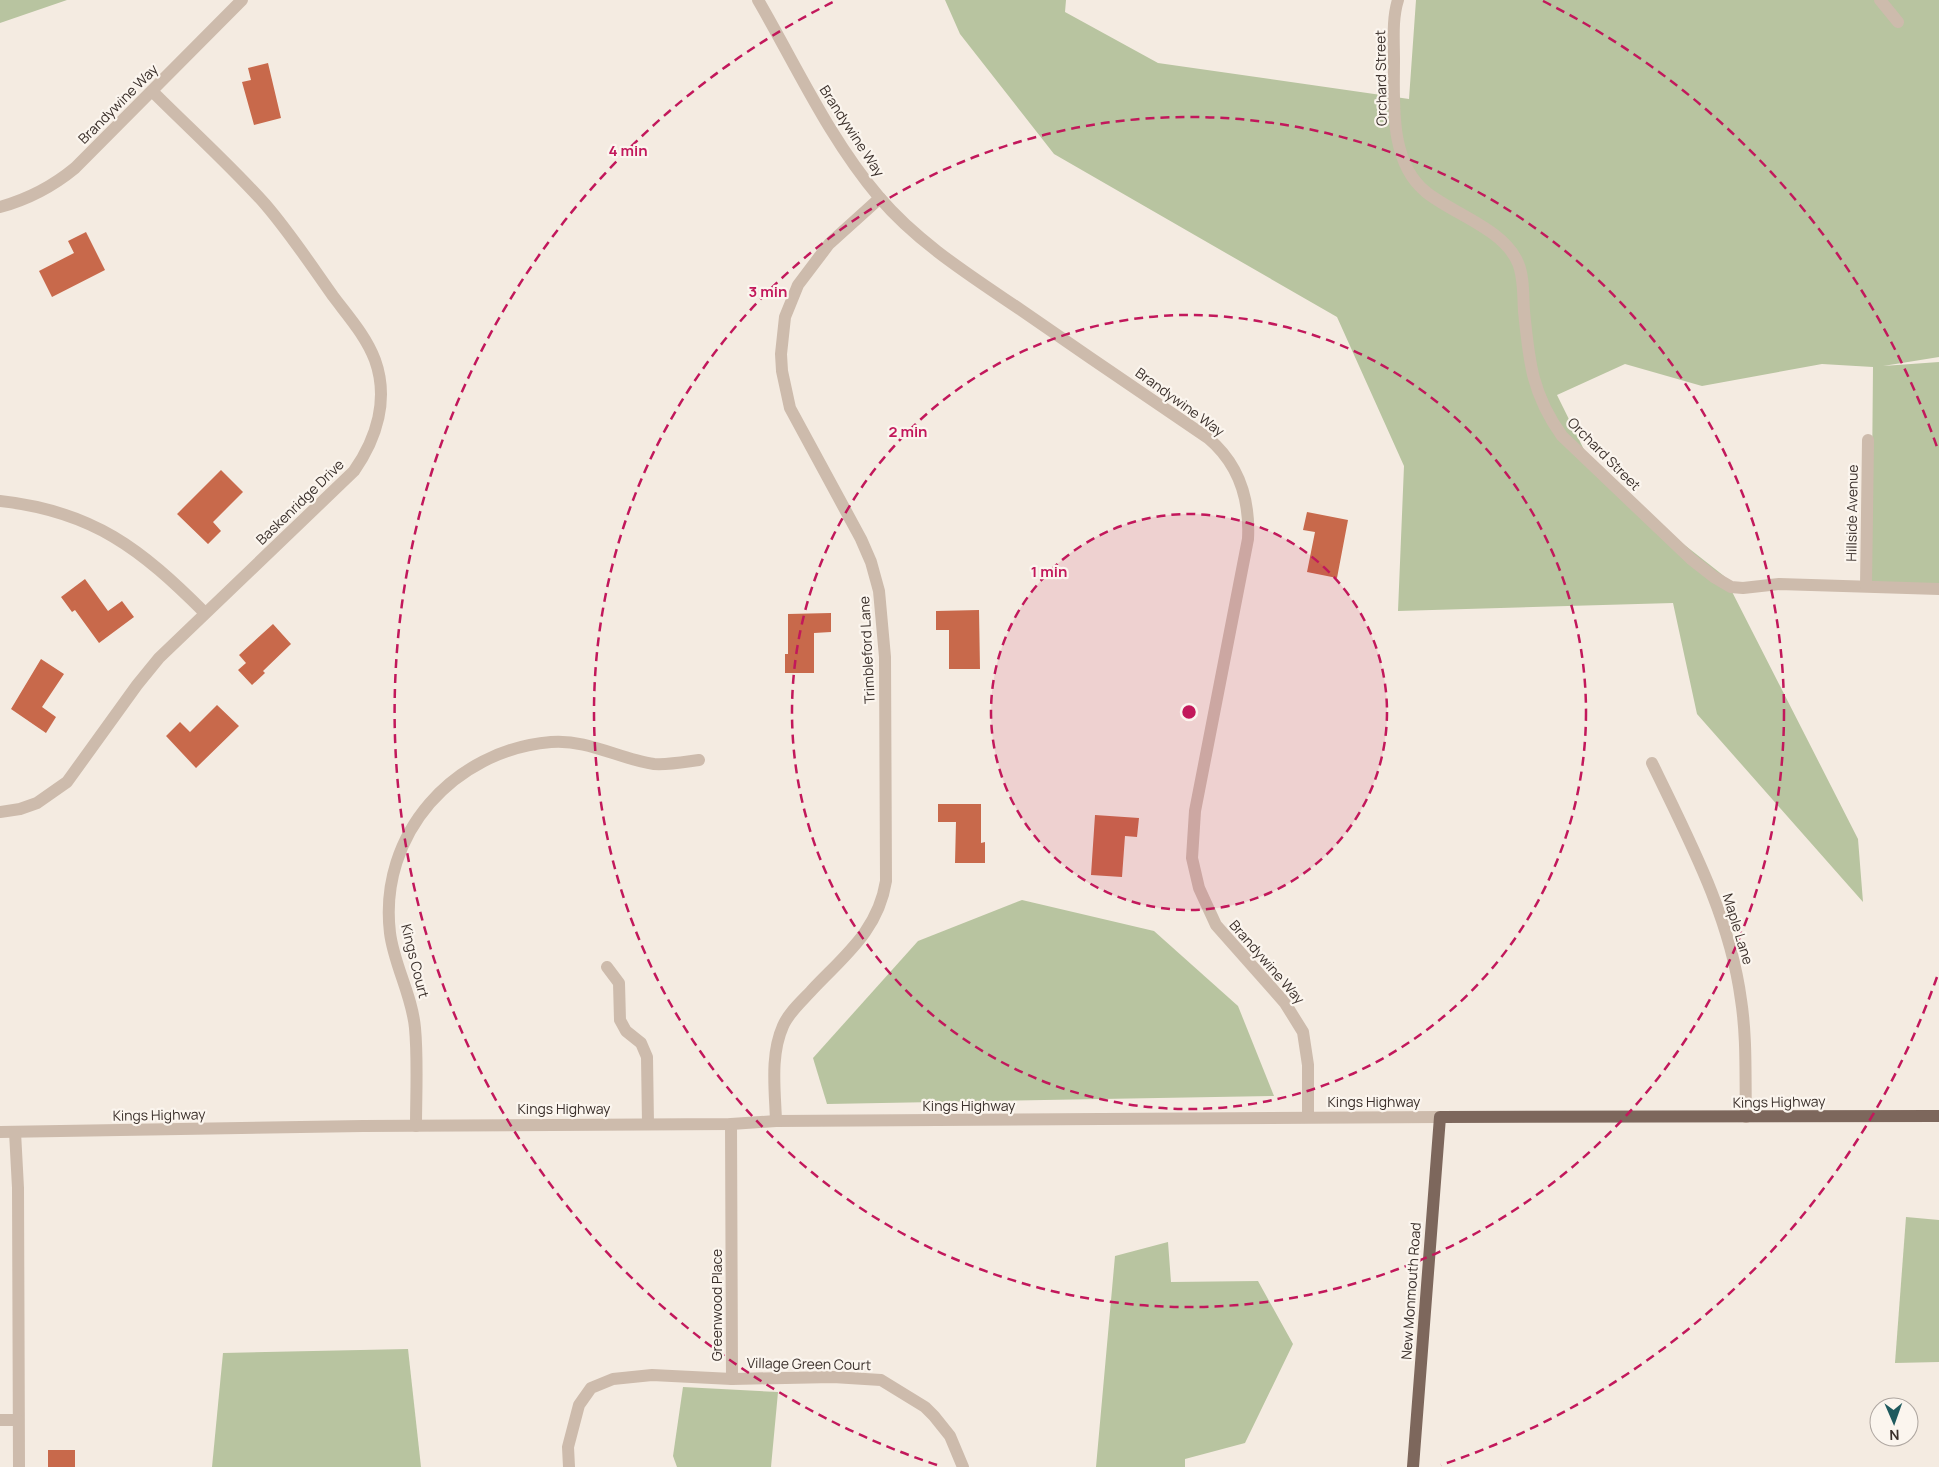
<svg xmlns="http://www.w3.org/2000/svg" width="1939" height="1467" font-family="Manrope,sans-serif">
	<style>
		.green { fill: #b8c4a0 }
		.building { fill: #c8694b }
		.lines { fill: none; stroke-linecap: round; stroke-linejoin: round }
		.minor { stroke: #cdbbac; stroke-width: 12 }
		.major { stroke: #7d675c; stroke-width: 12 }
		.ring { fill: none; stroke: #c2185b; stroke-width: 2.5; stroke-dasharray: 9 6 }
		.labels { text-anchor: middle; stroke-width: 4.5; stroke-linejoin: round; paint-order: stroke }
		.street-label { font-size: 14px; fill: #3b302b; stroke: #fbf5ee }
		.centre { fill: #c2185b; stroke: #fbf5ee; stroke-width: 2.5 }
		.ring-label { font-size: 15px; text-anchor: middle; font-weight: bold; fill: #c2185b; stroke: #fbf5ee; stroke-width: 4.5; stroke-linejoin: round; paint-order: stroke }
	</style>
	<rect width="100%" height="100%" fill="#f4ebe1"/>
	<g class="green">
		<path d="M0,0h67l-67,23z"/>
		<path d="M945,0h121l-1,12 93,51 251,36 7,-99h523v357l-56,9 56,-4v225l-68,-1 2,-219 -51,-3 -120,22 -77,-22 -68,31 40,81 127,100 134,263 5,63 -166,-188 -24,-111 -275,8 6,-145 -67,-149 -283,-163 -94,-120z"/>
		<path d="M1022,900l132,31 84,75 36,90 -447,8 -14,-46 105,-117z"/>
		<path d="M1906,1217l33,3v142l-44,1z"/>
		<path d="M1168,1242l3,40 87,-1 35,63 -48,99 -60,16v8h-89l19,-211z"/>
		<path d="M408,1349l13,118h-209l11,-114z"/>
		<path d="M683,1387l95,5 -7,75h-94l-4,-11z"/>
	</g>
	<g class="building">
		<path d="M268,63l13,55 -27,7 -12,-43 9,-2 -3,-12z"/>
		<path d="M86,232l19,38 -53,27 -13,-26 35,-18 -6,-12z"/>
		<path d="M221,470l22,22 -30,30 8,9 -13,13 -31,-30z"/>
		<path d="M1307,512l41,8 -11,58 -30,-6 8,-40 -12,-2z"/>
		<path d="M85,579l23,32 14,-10 12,16 -35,26 -24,-33 -3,2 -11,-15z"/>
		<path d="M979,610l1,59h-31v-39h-13v-19z"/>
		<path d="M831,613v19l-17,1v40h-29v-19h3v-40z"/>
		<path d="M273,624l18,20 -28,27 2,2 -13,12 -14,-15 8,-7 -7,-8z"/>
		<path d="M41,659l23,15 -22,33 14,10 -10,16 -35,-24z"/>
		<path d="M217,705l22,21 -43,42 -30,-32 14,-14 10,10z"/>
		<path d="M938,804h43v39l4,-1v21h-30l1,-41h-18z"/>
		<path d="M1095,815l44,3 -2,19 -12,-1 -3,41 -31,-2z"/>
		<rect x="48" y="1450" width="27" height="17"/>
	</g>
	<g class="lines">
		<g class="minor">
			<path d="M758,0c39,67 71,138 121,197 39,46 92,79 142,113 62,43 125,86 187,128 31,26 42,62 40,101l-53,272 -3,47 7,30 17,37 69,78 18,29 5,33v51"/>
			<path d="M1398,0c-6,19 -4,41 -4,60 0,43 -5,102 32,132 27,22 78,37 92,71 6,14 5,33 6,48 5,51 8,83 38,125l129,123 23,18 17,10 12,1 36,-4 160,5"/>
			<path d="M1880,0l18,22"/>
			<path d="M0,207c29,-8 52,-20 75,-39l167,-168"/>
			<path d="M0,501c93,10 141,48 205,112"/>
			<path d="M1866,586l2,-146"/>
			<path d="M1652,763c36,75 78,153 89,237 6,38 4,78 5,117"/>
			<path d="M0,812l20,-3 17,-6 30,-21 70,-97 22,-27 195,-187c23,-33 35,-72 21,-111 -9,-24 -27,-44 -42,-64 -22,-31 -43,-63 -68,-92 -35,-39 -75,-75 -113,-113"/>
			<path d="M607,967l12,16 1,37 6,11 15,12 6,14 1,67"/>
			<path d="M776,1121c-1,-31 -6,-66 7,-95 6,-14 19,-25 29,-36 32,-34 66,-59 74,-109l-1,-224 -6,-66 -8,-29 -10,-23 -71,-131 -8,-37 -1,-17 4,-37 13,-32 31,-41 51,-46"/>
			<path d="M731,1124l1,255"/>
			<path d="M416,1126c0,-32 2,-66 -1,-98 -3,-33 -21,-63 -25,-95 -12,-99 64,-183 161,-191 37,-3 68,17 103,22 15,1 30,-2 45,-4"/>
			<path d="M0,1132l363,-6 368,-2 45,-3 664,-4"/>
			<path d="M15,1132l3,56 1,279"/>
			<path d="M0,1420h18"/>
			<path d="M569,1467l-1,-20 11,-42 12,-17 22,-9 39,-4 80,4 101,-2 48,3 44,27 9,9 16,20 13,31"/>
		</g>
		<path class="major" d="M1413,1467l27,-350 499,-1"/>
	</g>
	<circle cx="1189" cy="712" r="198" fill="#c2185b" fill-opacity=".12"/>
	<g class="ring">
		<circle cx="1189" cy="712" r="198"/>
		<circle cx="1189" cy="712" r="397"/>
		<circle cx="1189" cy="712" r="595"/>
		<path d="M1937 977A794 794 0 0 1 1441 1465M937 1465A794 794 0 0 1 835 1M1543 1A794 794 0 0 1 1937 447"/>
	</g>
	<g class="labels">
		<g class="street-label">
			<text transform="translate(1381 78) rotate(-91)" y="5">Orchard Street</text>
			<text transform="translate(118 104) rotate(-45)" y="5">Brandywine Way</text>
			<text transform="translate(852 131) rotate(57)" y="5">Brandywine Way</text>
			<text transform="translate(1180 402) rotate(36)" y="5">Brandywine Way</text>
			<text transform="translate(1604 454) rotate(45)" y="5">Orchard Street</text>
			<text transform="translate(300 502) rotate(-44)" y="5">Baskenridge Drive</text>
			<text transform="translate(1852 513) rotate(-89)" y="5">Hillside Avenue</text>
			<text transform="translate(867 650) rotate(-93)" y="5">Trimbleford Lane</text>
			<text transform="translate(1738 929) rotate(73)" y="5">Maple Lane</text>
			<text transform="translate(415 961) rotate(76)" y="5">Kings Court</text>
			<text transform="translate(1267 962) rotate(49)" y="5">Brandywine Way</text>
			<text x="1374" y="1107">Kings Highway</text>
			<text transform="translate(1779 1102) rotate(-1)" y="5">Kings Highway</text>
			<text x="969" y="1111">Kings Highway</text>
			<text x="564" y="1114">Kings Highway</text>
			<text transform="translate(159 1115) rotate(-1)" y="5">Kings Highway</text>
			<text transform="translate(1411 1291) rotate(-86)" y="5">New Monmouth Road</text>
			<text transform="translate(717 1305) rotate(-90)" y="5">Greenwood Place</text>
			<text transform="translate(809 1364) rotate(1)" y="5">Village Green Court</text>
		</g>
	</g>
	<circle cx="1189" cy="712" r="8" class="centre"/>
	<g class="ring-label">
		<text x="628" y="156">4 min</text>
		<text x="768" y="297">3 min</text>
		<text x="908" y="437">2 min</text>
		<text x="1049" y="577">1 min</text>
	</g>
	<g transform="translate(1894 1422) rotate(178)"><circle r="24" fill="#fbf5ee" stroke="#aea6a0"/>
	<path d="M0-4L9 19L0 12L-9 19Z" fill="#1f5a5e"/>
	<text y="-8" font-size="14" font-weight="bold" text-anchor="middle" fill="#3b302b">N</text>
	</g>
</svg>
